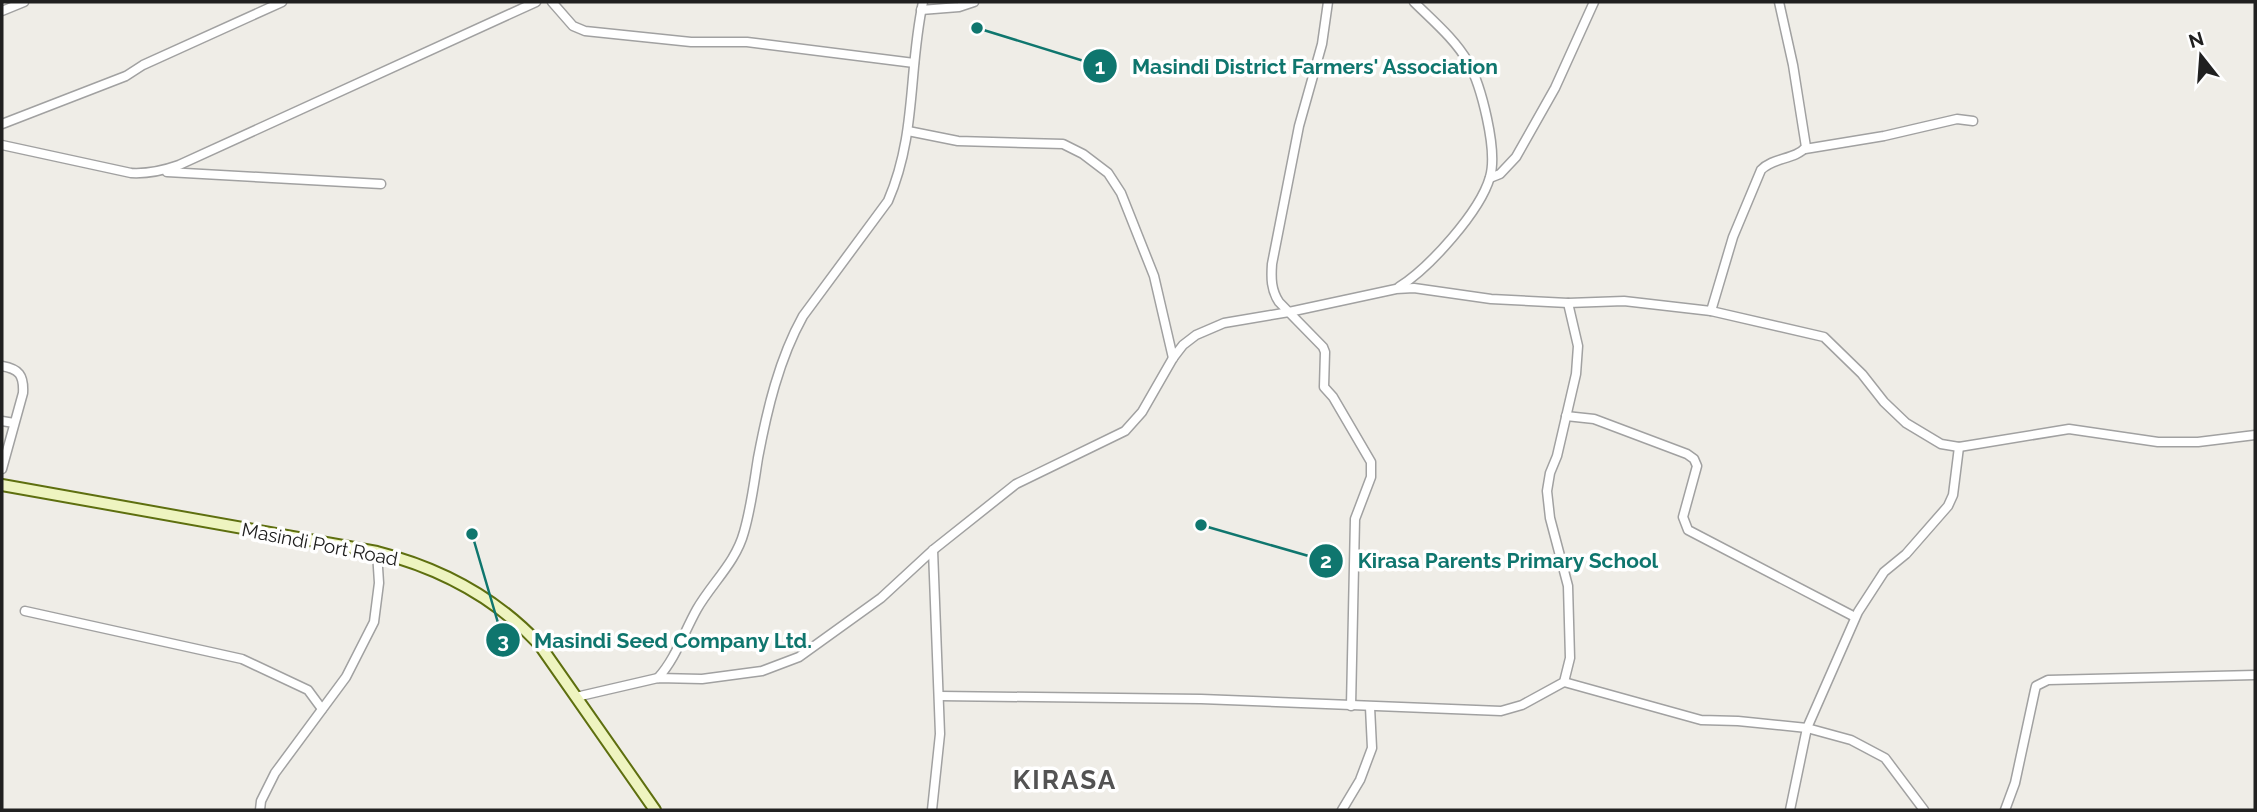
<svg xmlns="http://www.w3.org/2000/svg" width="2257" height="812" font-family="Raleway,sans-serif">
	<style>
		.lines { fill: none; stroke-linecap: round; stroke-linejoin: round }
		.street-casing { stroke: #a1a1a1; stroke-width: 11 }
		.secondary-casing { stroke: #5e6f0f; stroke-width: 14 }
		.street { stroke: #fff; stroke-width: 8 }
		.secondary { stroke: #eef4c0; stroke-width: 10 }
		.labels { text-anchor: middle; stroke-width: 7; stroke-linejoin: round; paint-order: stroke }
		.street-label { font-size: 19px; fill: #202020; stroke: #fff }
		.district-label { font-size: 26px; font-weight: bold; letter-spacing: 2px; fill: #535353; stroke: #fff }
		.leader { fill: none; stroke: #0f766e; stroke-width: 2.5 }
		.callout-dot { fill: #0f766e; stroke: #fff; stroke-width: 2.5 }
		.mark-label { font-size: 21px; text-anchor: middle; font-weight: bold; fill: #fff }
		.callout-label { font-size: 21px; text-anchor: middle; font-weight: bold; fill: #0f766e; stroke: #fff; stroke-width: 7; stroke-linejoin: round; paint-order: stroke }
	</style>
	<rect width="100%" height="100%" fill="#efede7"/>
	<g class="lines">
		<defs>
			<g id="street">
				<path d="M552,2l21,24 12,5 106,11h56l167,21"/>
				<path d="M1328,2l-6,42 -23,82 -27,138c-1,14 -1,26 7,38l44,45 2,5 -1,35 9,10 38,65v15l-16,42 -4,187"/>
				<path d="M921,10l38,-3 15,-5"/>
				<path d="M2,11l22,-9"/>
				<path d="M2,124l124,-48 17,-11 139,-63"/>
				<path d="M908,131l50,10 105,3 20,10 25,19 13,20 33,83 19,82"/>
				<path d="M2,145l129,28c17,1 31,-2 48,-8l357,-163"/>
				<path d="M1805,149l79,-13 73,-17 16,2"/>
				<path d="M167,172l214,12"/>
				<path d="M1490,178l10,-4 16,-17 39,-69 39,-86"/>
				<path d="M1399,287c30,-19 81,-75 91,-110 8,-27 -9,-92 -22,-115 -13,-23 -36,-42 -54,-60"/>
				<path d="M1711,311l22,-74 28,-67c12,-13 34,-10 45,-23l-13,-82 -14,-63"/>
				<path d="M2,366c17,3 22,9 21,27l-21,76"/>
				<path d="M1566,416l28,3 93,35 7,5 3,7 -14,51 5,13 167,87"/>
				<path d="M2,421l12,2"/>
				<path d="M25,611l217,48 66,31 14,19"/>
				<path d="M658,678c18,-20 26,-46 39,-69 15,-26 39,-47 47,-77 7,-24 10,-49 14,-74 9,-48 21,-99 45,-142l85,-115c29,-67 20,-130 35,-199"/>
				<path d="M1564,682l137,38 37,1 69,7 44,12 34,18 39,52"/>
				<path d="M940,696l261,3 300,12 21,-6 42,-23 6,-24 -2,-72 -18,-68 -3,-27 3,-18 7,-17 19,-82 2,-28 -10,-43"/>
				<path d="M576,697l82,-19 44,1 60,-8 37,-14 82,-59 52,-48 83,-66 109,-53 17,-19 31,-54 10,-13 13,-10 28,-12 65,-11 107,-23 18,-1 77,11 77,4 56,-2 87,10 113,26 38,37 22,28 22,21 35,21 18,3 110,-18 89,13h40l57,-7"/>
				<path d="M260,810l1,-9 14,-28 71,-96 28,-55 5,-39 -2,-31"/>
				<path d="M932,810l8,-76 -7,-184"/>
				<path d="M1342,810l18,-30 12,-32 -2,-41"/>
				<path d="M1790,810l17,-82 51,-116 26,-40 22,-18 42,-48 5,-11 6,-48"/>
				<path d="M2005,810l10,-27 20,-93 1,-4 12,-6 207,-5"/>
			</g>
			<path id="secondary" d="M2,485l375,67c63,16 117,44 162,92l116,166"/>
		</defs>
		<use href="#street" class="street-casing"/>
		<use href="#secondary" class="secondary-casing"/>
		<use href="#street" class="street"/>
		<use href="#secondary" class="secondary"/>
	</g>
	<g class="labels">
		<g class="street-label">
			<text transform="translate(320 544) rotate(11)" y="7">Masindi Port Road</text>
		</g>
		<g class="district-label">
			<text x="1065" y="789">KIRASA</text>
		</g>
	</g>
	<path class="leader" d="M977 28L1100 66M1201 525L1326 561M472 534L503 640"/>
	<g class="callout-dot">
		<circle cx="977" cy="28" r="7"/>
		<circle cx="1201" cy="525" r="7"/>
		<circle cx="472" cy="534" r="7"/>
		<circle cx="1100" cy="66" r="18"/>
		<circle cx="1326" cy="561" r="18"/>
		<circle cx="503" cy="640" r="18"/>
	</g>
	<g class="mark-label">
		<text x="1100" y="74">1</text>
		<text x="1326" y="568">2</text>
		<text x="503" y="648">3</text>
	</g>
	<g class="callout-label">
		<text x="1315" y="74">Masindi District Farmers' Association</text>
		<text x="1508" y="568">Kirasa Parents Primary School</text>
		<text x="673" y="648">Masindi Seed Company Ltd.</text>
	</g>
	<rect width="2257" height="812" fill="none" stroke="#202020" stroke-width="7"/>
	<g transform="translate(2201 56) rotate(343)" stroke="#ffffff" stroke-width="5" paint-order="stroke">
	<path d="M0-5L12 26L0 18L-12 26Z" fill="#202020"/>
	<text y="-10" font-size="19" font-weight="bold" text-anchor="middle" fill="#202020">N</text>
	</g>
</svg>
